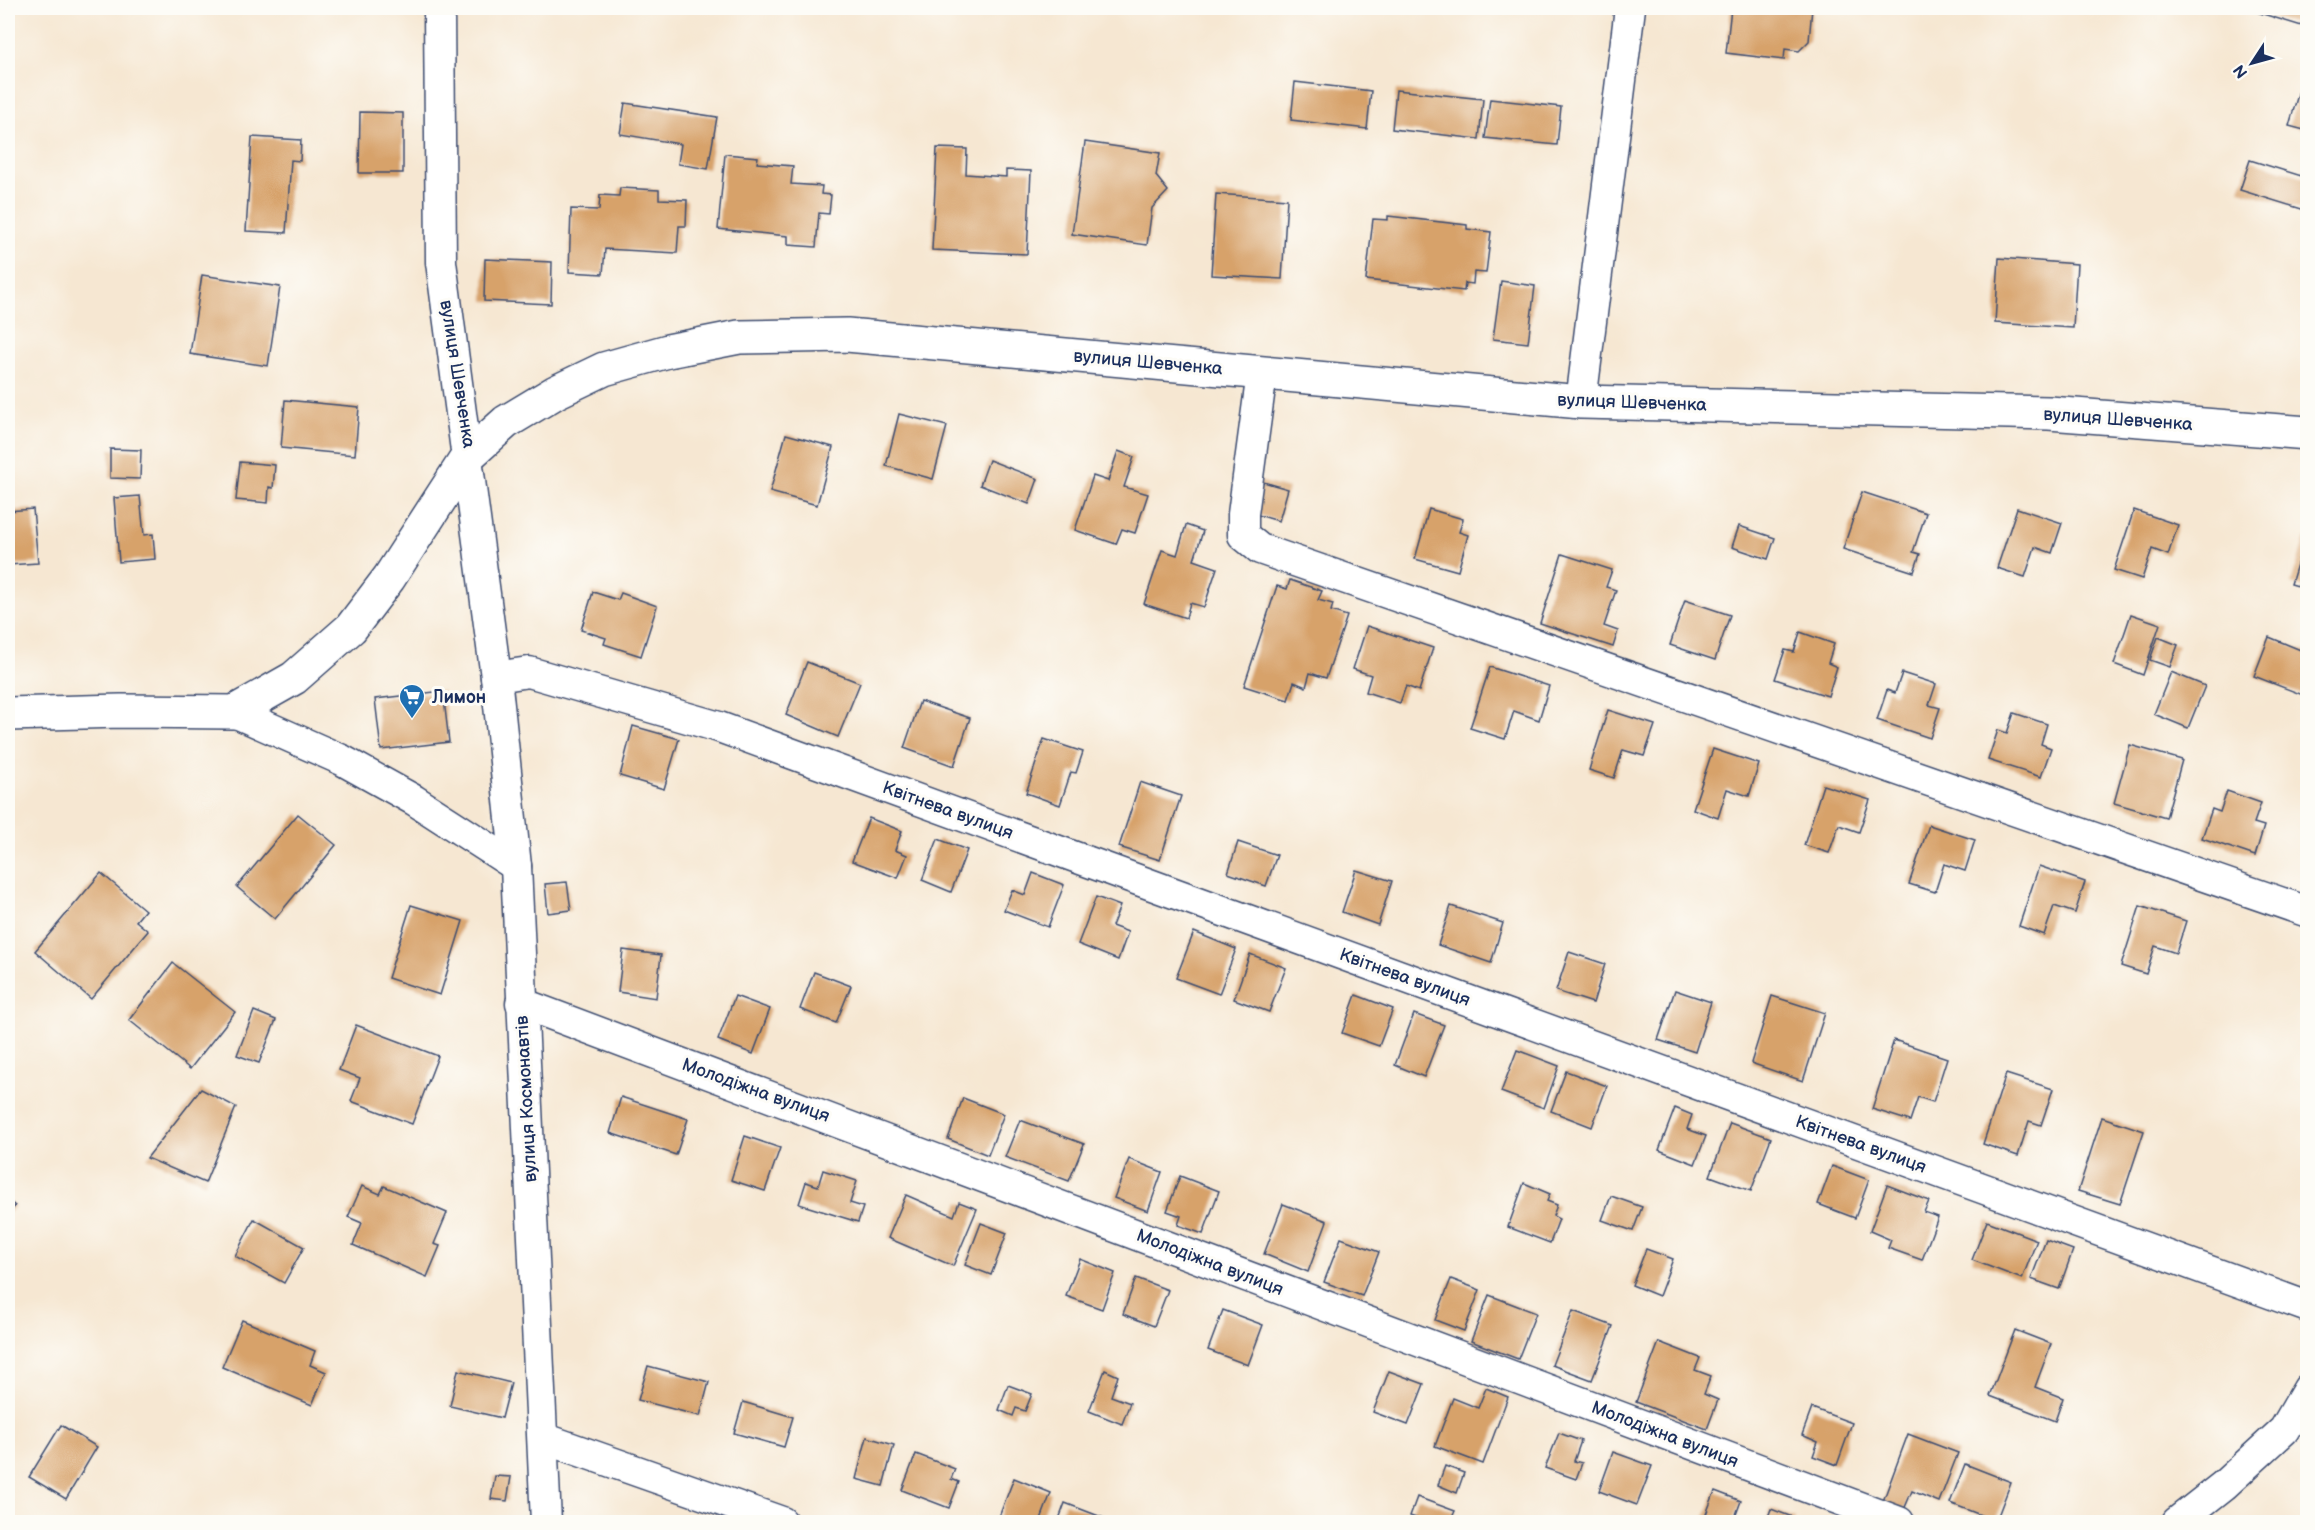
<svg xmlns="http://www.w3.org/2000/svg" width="2315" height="1530" font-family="'Balsamiq Sans',sans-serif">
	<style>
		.building { fill: #d7a26b }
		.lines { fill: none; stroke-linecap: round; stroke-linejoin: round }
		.street-casing { stroke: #3c4b6f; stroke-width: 33 }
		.secondary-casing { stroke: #3c4b6f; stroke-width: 36 }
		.street { stroke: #fff; stroke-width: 30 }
		.secondary { stroke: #fff; stroke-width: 33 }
		.labels { text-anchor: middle; stroke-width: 6; stroke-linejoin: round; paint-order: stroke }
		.street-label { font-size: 18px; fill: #1b2f5e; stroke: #fdfcf7 }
		.poi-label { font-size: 18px; font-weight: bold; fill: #1b2f5e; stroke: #fdfcf7; text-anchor: start }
	</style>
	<rect width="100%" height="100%" fill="#fdfcf7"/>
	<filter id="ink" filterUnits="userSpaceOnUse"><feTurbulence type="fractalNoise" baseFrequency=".0167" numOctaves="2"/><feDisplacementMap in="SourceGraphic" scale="12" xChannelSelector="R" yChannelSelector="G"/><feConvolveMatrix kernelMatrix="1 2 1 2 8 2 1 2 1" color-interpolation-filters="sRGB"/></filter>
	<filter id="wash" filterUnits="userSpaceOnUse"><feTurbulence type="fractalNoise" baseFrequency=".008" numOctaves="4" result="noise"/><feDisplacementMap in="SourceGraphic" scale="24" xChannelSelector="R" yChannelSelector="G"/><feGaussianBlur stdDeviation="1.35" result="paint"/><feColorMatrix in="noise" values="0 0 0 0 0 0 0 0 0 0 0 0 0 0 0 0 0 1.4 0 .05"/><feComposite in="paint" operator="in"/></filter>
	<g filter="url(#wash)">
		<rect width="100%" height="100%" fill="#f6e7d2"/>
		<g id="blocks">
			<g class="building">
				<path d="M1731,8h81l-3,33 -10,10 -14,-2 -1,11 -58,-7z"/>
				<path d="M2244,8h64v20z"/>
				<path d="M2302,80l6,2v49l-19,-5z"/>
				<path d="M1295,82l76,9 -4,38 -76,-9z"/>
				<path d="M1396,90l87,9 -4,40 -87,-10z"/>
				<path d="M1490,99l71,8 -4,38 -72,-7z"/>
				<path d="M625,103l92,14 -9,52 -30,-5 3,-20 -61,-10z"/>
				<path d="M360,112l43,1v60h-44z"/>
				<path d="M252,137l49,3 -1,21 -9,-1 -5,73 -40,-2z"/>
				<path d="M1085,142l75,11 -4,23 12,15 -16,17 -5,37 -75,-11z"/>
				<path d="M937,148l30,1 -1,25 40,3v-7l25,1 -4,83 -95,-4z"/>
				<path d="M725,154l33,3 -1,6 36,3 -2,18 31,2 -1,8 10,1 -2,19 -10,-1 -3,34 -28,-2v-9l-70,-7z"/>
				<path d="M2250,160l58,18v33l-68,-21z"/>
				<path d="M620,188l39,2v9l28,1 -1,26h-7l-2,27 -72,-4 -2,25 -34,-2 2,-63 28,1 1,-15 19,1z"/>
				<path d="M1216,194l71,5 -5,80 -71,-4z"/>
				<path d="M1388,216l79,9v4l24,3 -5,41 -12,-1 -1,12 -8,-1 -1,8 -98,-11 7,-61 15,1z"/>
				<path d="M1999,258l78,6 -4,64 -78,-5z"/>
				<path d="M485,259l67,3 -1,42 -67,-3z"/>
				<path d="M202,275l78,12 -12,79 -78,-12z"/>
				<path d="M1501,281l34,5 -7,57 -35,-4z"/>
				<path d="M285,400l74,7 -4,48 -74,-7z"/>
				<path d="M899,414l48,12 -14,53 -47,-13z"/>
				<path d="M786,434l47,13 -16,58 -47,-13z"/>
				<path d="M110,449l31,1 -1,29 -30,-1z"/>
				<path d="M1118,451l16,6 -10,30 24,7 -13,39 -13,-4 -6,15 -41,-14 18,-54 15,5z"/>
				<path d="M989,460l49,19 -9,25 -49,-19z"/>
				<path d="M240,462l35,3 -2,23 -4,-1 -1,16 -32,-3z"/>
				<path d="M1260,481l28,8 -9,32 -28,-8z"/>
				<path d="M1862,492l64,21 -13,39 7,2 -6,18 -71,-23z"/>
				<path d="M140,496l4,39 9,-1 2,25 -36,3 -5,-64z"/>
				<path d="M2017,508l45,15 -10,30 -17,-6 -10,30 -28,-9z"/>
				<path d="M33,509l5,54 -30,2v-54z"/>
				<path d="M1429,509l34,10 -4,13 9,3 -10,36 -43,-12z"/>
				<path d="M2134,510l44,15 -10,30 -16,-6 -10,30 -28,-9z"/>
				<path d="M1186,525l17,6 -9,29 23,8 -13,39 -14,-4 -4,15 -42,-14 18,-54 15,5z"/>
				<path d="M1739,526l36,12 -7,21 -36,-12z"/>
				<path d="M2305,538l3,1v50l-17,-5z"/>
				<path d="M1562,554l50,16 -6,17 10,3 -12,36 14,5 -5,16 -73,-24z"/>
				<path d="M1290,580l32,11 -4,9 15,4 -2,7 16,5 -21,62 -16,-5 -4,14 -12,-5 -6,18 -44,-14 33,-100 10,3z"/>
				<path d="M593,592l25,8 3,-7 36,13 -16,50 -37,-12 2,-6 -25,-8z"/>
				<path d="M1685,600l45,15 -15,45 -45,-15z"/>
				<path d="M2131,614l29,10 -17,51 -29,-11z"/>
				<path d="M1367,626l66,22 -14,43 -13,-5 -6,17 -34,-11 5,-17 -18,-6z"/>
				<path d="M1800,632l34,12 -6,19 9,4 -9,29 -53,-17 10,-29 9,2z"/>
				<path d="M2158,637l20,8 -8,22 -20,-7z"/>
				<path d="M2269,637l39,16v44l-54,-21z"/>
				<path d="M807,662l53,21 -22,54 -52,-22z"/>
				<path d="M1490,667l59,19 -10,34 -25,-9 -9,28 -35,-11z"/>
				<path d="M2171,672l34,14 -17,42 -34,-14z"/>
				<path d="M1902,673l34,11 -7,21 11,3 -10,30 -53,-18 10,-30 8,3z"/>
				<path d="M443,691l6,51 -68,8 -6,-51z"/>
				<path d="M920,701l50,17 -16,48 -50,-18z"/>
				<path d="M1608,710l47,15 -11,31 -21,-6 -9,28 -25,-8z"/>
				<path d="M2014,713l33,11 -6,20 10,4 -10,29 -53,-17 10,-30 9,3z"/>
				<path d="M633,726l46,13 -15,50 -44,-13z"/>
				<path d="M1044,739l39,13 -7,21 -5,-1 -11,33 -34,-12z"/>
				<path d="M2130,745l52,15 -16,58 -52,-15z"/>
				<path d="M1713,749l46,15 -10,32 -22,-7 -9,29 -25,-9z"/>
				<path d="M1140,782l41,14 -21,64 -41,-13z"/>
				<path d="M1823,785l47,15 -11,32 -20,-7 -10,28 -25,-8z"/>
				<path d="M2227,791l34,12 -7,20 10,3 -9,30 -53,-18 10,-29 8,3z"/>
				<path d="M298,814l38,31 -61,74 -38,-32z"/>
				<path d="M869,818l33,13 -7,19 12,5 -9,23 -46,-17z"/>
				<path d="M1929,825l46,15 -10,31 -21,-7 -9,28 -26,-8z"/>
				<path d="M938,839l29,11 -16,42 -29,-12z"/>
				<path d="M1238,842l39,13 -11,31 -38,-13z"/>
				<path d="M2039,866l46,16 -10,31 -21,-7 -10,29 -25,-9z"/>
				<path d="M1356,870l36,11 -14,44 -36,-13z"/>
				<path d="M101,873l44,37 -9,11 12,10 -57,68 -56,-48z"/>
				<path d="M1033,873l31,12 -16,42 -44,-17 8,-20 13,5z"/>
				<path d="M567,882l4,28 -23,3 -3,-29z"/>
				<path d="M1096,897l24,9 -8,20 16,6 -10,28 -40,-16z"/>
				<path d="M411,905l52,16 -23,74 -52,-17z"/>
				<path d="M1451,906l52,17 -12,40 -53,-18z"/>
				<path d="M2140,906l46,15 -10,32 -21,-7 -9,28 -25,-8z"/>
				<path d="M1194,932l42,17 -17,45 -43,-16z"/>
				<path d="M623,950l38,5 -5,43 -38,-6z"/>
				<path d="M1569,952l36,12 -12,39 -37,-12z"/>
				<path d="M1250,954l36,14 -17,44 -35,-13z"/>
				<path d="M173,963l62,49 -45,57 -61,-49z"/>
				<path d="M814,972l37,14 -15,37 -36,-14z"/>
				<path d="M1675,990l36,12 -16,50 -37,-12z"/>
				<path d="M1356,995l37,14 -14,37 -37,-13z"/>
				<path d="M735,996l35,13 -17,45 -35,-14z"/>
				<path d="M1772,996l53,17 -22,68 -52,-18z"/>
				<path d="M254,1011l22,9 -17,43 -22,-8z"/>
				<path d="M1414,1014l30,11 -20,52 -29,-12z"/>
				<path d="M356,1025l82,31 -26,68 -61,-23 9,-23 -21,-8z"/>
				<path d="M1894,1040l53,18 -14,44 -15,-5 -8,24 -38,-12z"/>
				<path d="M1517,1050l42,16 -15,42 -43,-16z"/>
				<path d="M1566,1071l41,15 -15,41 -41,-16z"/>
				<path d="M2006,1074l47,15 -12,36 -12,-4 -11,35 -35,-12z"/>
				<path d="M201,1089l35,18 -31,76 -58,-25z"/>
				<path d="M621,1097l67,22 -12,36 -66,-22z"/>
				<path d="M963,1098l41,16 -16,41 -40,-16z"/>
				<path d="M1675,1108l17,7 -5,14 19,7 -11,28 -36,-14z"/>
				<path d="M2102,1117l42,14 -24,73 -42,-13z"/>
				<path d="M1020,1120l64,24 -15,37 -64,-24z"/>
				<path d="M1730,1123l41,15 -20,53 -41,-15z"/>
				<path d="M745,1136l35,12 -15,43 -34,-11z"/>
				<path d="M1129,1159l33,13 -14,39 -34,-13z"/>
				<path d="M1832,1166l37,14 -14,38 -37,-14z"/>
				<path d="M823,1170l34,11 -7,22 13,4 -5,15 -59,-18 7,-22 12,4z"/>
				<path d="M1180,1176l39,15 -16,43 -25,-9 3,-9 -14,-5z"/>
				<path d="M1524,1183l26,11 -3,7 10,4 -4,11 6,3 -9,24 -42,-16z"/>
				<path d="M1887,1185l42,16 -5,11 14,5 -16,43 -34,-12 3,-8 -21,-9z"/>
				<path d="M362,1186l18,8 4,-8 63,27 -13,31 6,2 -13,31 -74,-32 9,-22 -14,-6z"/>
				<path d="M906,1195l48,21 5,-14 18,7 -24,57 -65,-28z"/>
				<path d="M1611,1196l31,11 -9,24 -31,-11z"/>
				<path d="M8,1200l7,6 -7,9z"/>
				<path d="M1283,1204l44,17 -19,51 -44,-18z"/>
				<path d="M254,1219l50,28 -20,36 -49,-27z"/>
				<path d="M1987,1221l50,19 -15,39 -50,-19z"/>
				<path d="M981,1223l26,10 -16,42 -26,-10z"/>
				<path d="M1341,1238l38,14 -17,44 -38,-14z"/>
				<path d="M2046,1240l27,10 -14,39 -28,-10z"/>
				<path d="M1646,1249l27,10 -14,37 -27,-11z"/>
				<path d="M1080,1259l35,14 -13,36 -36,-13z"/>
				<path d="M1136,1278l32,12 -14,36 -31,-12z"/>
				<path d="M1451,1279l29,11 -16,41 -29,-11z"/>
				<path d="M1489,1295l47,18 -18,46 -47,-18z"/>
				<path d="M1223,1310l40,15 -15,40 -40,-15z"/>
				<path d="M1573,1311l40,15 -21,54 -40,-15z"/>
				<path d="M242,1320l73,31 -5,14 16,7 -14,33 -90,-38z"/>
				<path d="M2015,1330l36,14 -16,43 28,11 -8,23 -65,-25z"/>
				<path d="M1659,1342l41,16 -5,12 16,6 -7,18 14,6 -11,29 -71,-27z"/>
				<path d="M648,1366l61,16 -9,34 -62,-16z"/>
				<path d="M458,1370l53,13 -9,35 -52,-12z"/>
				<path d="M1105,1370l13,6 -7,20 19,7 -8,21 -33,-13z"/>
				<path d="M1389,1371l35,13 -16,41 -35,-13z"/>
				<path d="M1008,1385l24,9 -7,17 -9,-3 -3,8 -14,-6z"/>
				<path d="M1486,1388l22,9 -25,67 -48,-18 18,-48 25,10z"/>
				<path d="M743,1402l50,15 -9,30 -50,-14z"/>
				<path d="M1812,1408l40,15 -15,42 -24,-9 5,-14 -16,-7z"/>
				<path d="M61,1425l36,22 -31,52 -37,-22z"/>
				<path d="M1559,1433l22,8 -7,20 8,2 -6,16 -31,-11z"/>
				<path d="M1908,1434l50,19 -19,49 -27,-11 -9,21 -21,-8z"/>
				<path d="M867,1437l27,8 -11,41 -27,-7z"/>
				<path d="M1613,1452l39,14 -15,39 -38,-14z"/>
				<path d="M916,1454l39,15 -4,10 8,3 -10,26 -47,-18z"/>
				<path d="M1965,1464l46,18 -15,39 -46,-18z"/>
				<path d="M1445,1466l19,7 -7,20 -19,-8z"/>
				<path d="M495,1476l16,1 -4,24 -16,-2z"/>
				<path d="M1014,1478l37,15 -11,29h-43z"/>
				<path d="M1715,1491l26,10 -7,19 5,2h-36z"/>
				<path d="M1417,1497l38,14 -5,11h-23l-17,-6z"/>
				<path d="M1065,1503l39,15 -2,4h-44z"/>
				<path d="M1771,1509l24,9 -1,4h-28z"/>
			</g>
		</g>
	</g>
	<g filter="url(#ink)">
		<use href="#blocks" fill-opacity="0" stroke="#3c4b6f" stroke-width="1.5"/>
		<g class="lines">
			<defs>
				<g id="street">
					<path d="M439,8l2,254 55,415 20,189 30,656"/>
					<path d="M1262,373l-19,141v21l17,14 1048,363"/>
					<path d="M1581,402l49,-394"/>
					<path d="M496,677l33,-5 190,55 1589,580"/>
					<path d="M234,712l108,48 72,40 102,66"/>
					<path d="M521,1003l1378,519"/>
					<path d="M543,1438l239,84"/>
					<path d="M2177,1522l47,-37 60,-55 24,-41"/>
				</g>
				<path id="secondary" d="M8,714l113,-3 113,1 60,-34 57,-50 38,-50 79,-122 38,-34 50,-30 48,-23 64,-18 71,-14 108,-2 734,67 468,11 259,20"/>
			</defs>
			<use href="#street" class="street-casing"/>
			<use href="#secondary" class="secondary-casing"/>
			<use href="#street" class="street"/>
			<use href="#secondary" class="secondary"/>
		</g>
	</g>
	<defs>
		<symbol id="supermarket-pin" viewBox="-11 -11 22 30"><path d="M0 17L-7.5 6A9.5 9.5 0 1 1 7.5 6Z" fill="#1f6fb2" stroke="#fdfcf7"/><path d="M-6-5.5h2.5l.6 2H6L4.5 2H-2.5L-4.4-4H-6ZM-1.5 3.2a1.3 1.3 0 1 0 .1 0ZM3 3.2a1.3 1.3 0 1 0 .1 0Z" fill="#fff"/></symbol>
	</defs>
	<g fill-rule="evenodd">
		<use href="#supermarket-pin" x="397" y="682" width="30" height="40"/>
	</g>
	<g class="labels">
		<g class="street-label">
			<text transform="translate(1148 362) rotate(5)" y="6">вулиця Шевченка</text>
			<text transform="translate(458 374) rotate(81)" y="6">вулиця Шевченка</text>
			<text transform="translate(1632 402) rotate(2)" y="6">вулиця Шевченка</text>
			<text transform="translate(2118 419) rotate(4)" y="6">вулиця Шевченка</text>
			<text transform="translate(948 810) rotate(20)" y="6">Квітнева вулиця</text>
			<text transform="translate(1405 977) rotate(20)" y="6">Квітнева вулиця</text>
			<text transform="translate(756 1090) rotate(20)" y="6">Молодіжна вулиця</text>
			<text transform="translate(526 1099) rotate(-93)" y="6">вулиця Космонавтів</text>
			<text transform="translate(1861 1144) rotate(20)" y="6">Квітнева вулиця</text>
			<text transform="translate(1210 1262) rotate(21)" y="6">Молодіжна вулиця</text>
			<text transform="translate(1665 1434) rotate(21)" y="6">Молодіжна вулиця</text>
		</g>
		<g class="poi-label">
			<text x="432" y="703">Лимон</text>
		</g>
	</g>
	<rect width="2315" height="1530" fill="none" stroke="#fdfcf7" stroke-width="30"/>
	<g transform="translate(2252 63) rotate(234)" stroke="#fdfcf7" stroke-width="4.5" paint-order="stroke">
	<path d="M0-4.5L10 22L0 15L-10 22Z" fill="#1b2f5e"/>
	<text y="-9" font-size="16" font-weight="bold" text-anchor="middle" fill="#1b2f5e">N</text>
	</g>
</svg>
